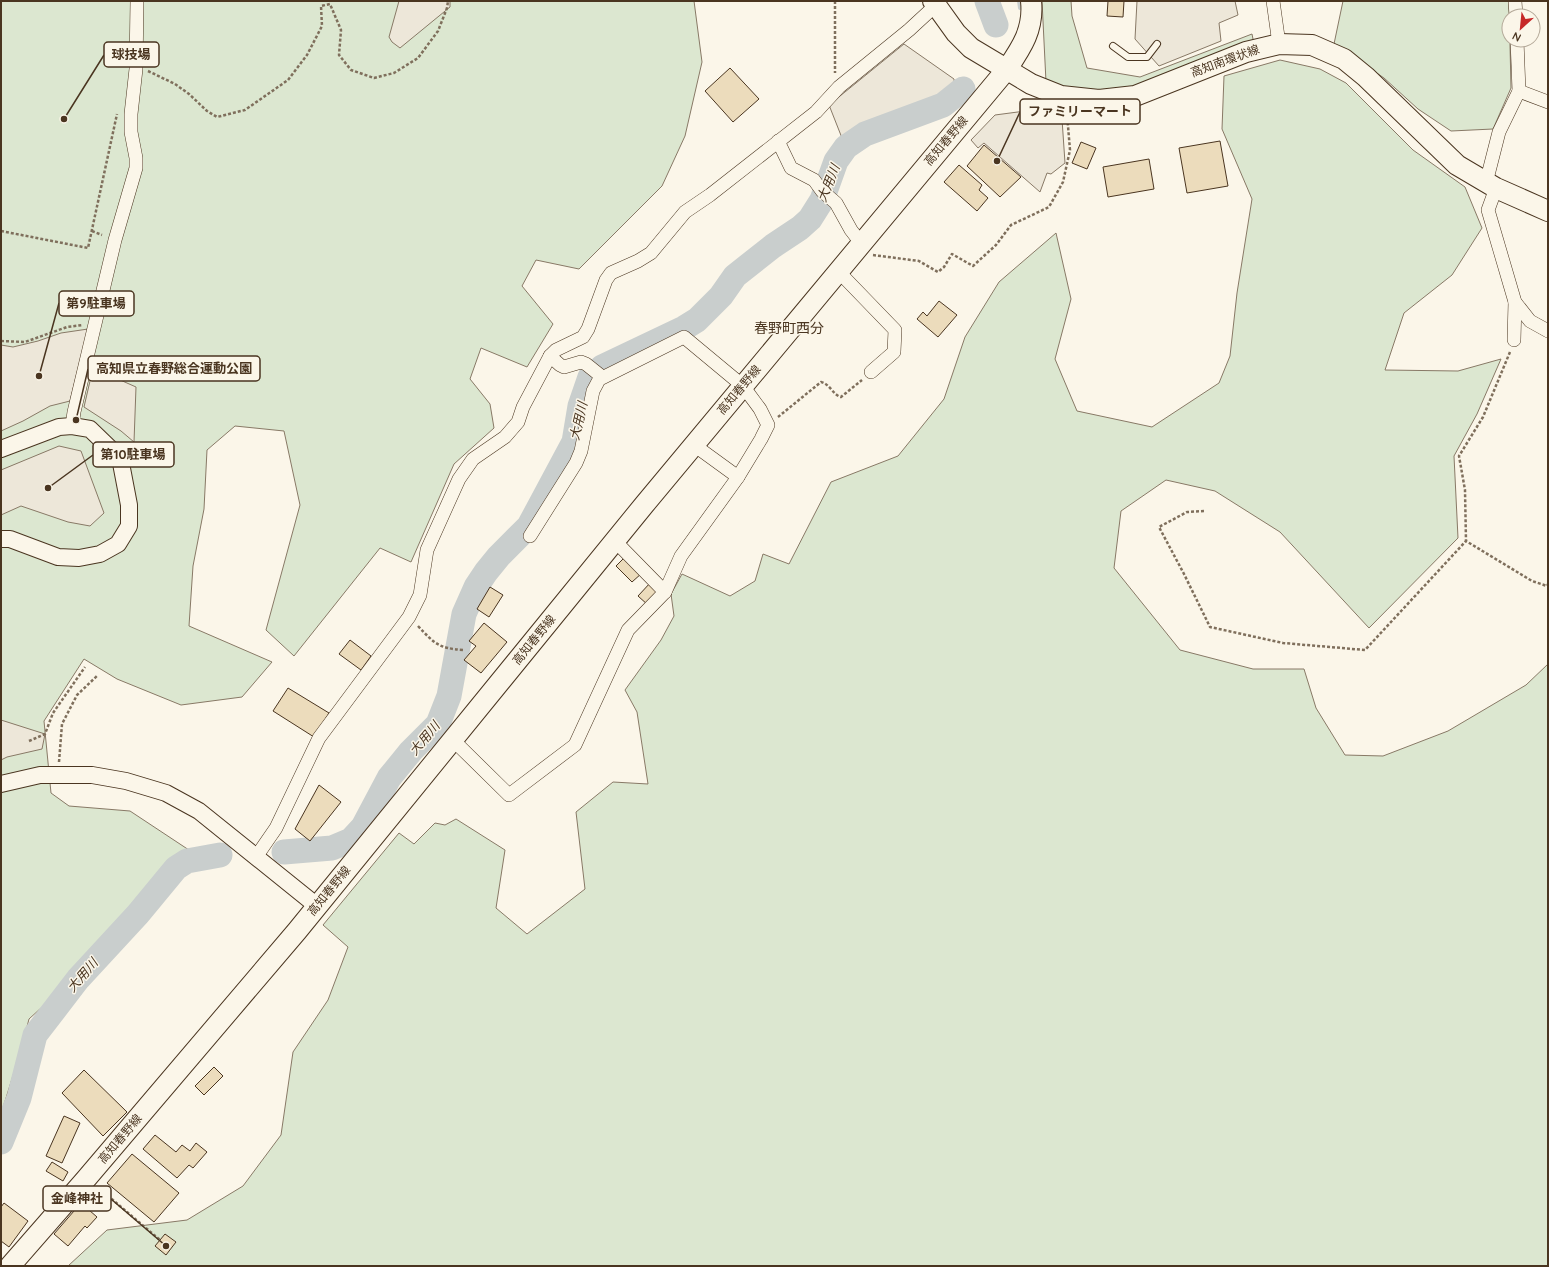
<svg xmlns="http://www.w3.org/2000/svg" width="1549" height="1267" font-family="Quicksand,'Noto Sans JP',sans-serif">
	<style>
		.green { fill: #dce7d0; stroke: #887966 }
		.parking { fill: #ede7d9; stroke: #887966 }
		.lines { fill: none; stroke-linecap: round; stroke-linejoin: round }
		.stream { stroke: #c9cecd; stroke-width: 4 }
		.river { stroke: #c9cecd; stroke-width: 25 }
		.building { fill: #ecdcbc; stroke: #4a3520 }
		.service-casing { stroke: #4a3520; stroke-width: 8 }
		.minor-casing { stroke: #4a3520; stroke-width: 14 }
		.tertiary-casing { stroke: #4a3520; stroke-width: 18 }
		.primary-casing { stroke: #4a3520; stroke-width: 22 }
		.path { stroke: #7f6f5c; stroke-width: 2.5; stroke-dasharray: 3 2; stroke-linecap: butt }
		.service { stroke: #fbf6e9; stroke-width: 6 }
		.minor { stroke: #fbf6e9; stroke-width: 13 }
		.tertiary { stroke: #fbf6e9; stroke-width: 16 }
		.primary { stroke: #fbf6e9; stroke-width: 20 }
		.labels { text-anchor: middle; stroke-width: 3; stroke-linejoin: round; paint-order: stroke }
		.street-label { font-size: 12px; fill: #4a3520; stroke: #fbf6e9 }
		.water-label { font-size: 13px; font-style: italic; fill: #4a3520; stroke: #fbf6e9 }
		.quarter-label { font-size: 14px; fill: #4a3520; stroke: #fbf6e9 }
		.leader { fill: none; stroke: #4a3520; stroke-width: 1.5 }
		.callout-dot { fill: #4a3520; stroke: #fbf6e9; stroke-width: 1.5 }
		.callout { fill: #fbf6e9; stroke: #4a3520; stroke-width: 1.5 }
		.callout-label { font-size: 13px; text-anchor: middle; font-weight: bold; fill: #4a3520 }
	</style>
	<rect width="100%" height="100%" fill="#fbf6e9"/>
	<g class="green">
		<path d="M1,1h693l8,61 -17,74 -23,50 -83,83 -43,-9 -14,26 31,38 -26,43 -46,-19 -11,31 20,25 4,24 -40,36 -43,98 -31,-14 -86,108 -28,-26 34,-125 -16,-74 -49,-5 -28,24 -3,59 -11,57 -4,60 83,36 -30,35 -61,8 -64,-26 -33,-20 -40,62 7,72 18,13 61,5 62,41 -45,37 -58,75 -60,55 -8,31 -20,64z"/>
		<path d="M1042,1h29l1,15 15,52 53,9 112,-43 2,10 -103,41 -66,8 -39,-11z"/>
		<path d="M1343,1h166l2,87 -18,41 -42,2 -33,-22 -34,-31 -50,-34z"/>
		<path d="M1280,60l40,9 26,14 67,67 52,37 17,41 -30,47 -48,38 -19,57 73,1 43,-12 -24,55 -23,42 4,82 -89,90 -89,-96 -65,-41 -49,-11 -45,31 -7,57 66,82 73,19h51l12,39 29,47 38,1 65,-25 78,-46 22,-21v602h-1480l39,-36 80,-10 56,-34 38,-51 12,-83 35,-52 20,-53 -25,-22 76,-92 15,11 21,-21 10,2 11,-6 49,31 -9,58 31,26 58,-45 -9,-77 37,-30 35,2 -11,-72 -12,-22 36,-50 13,-24 -3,-22 11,-20 48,22 25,-15 8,-27 26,10 42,-82 67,-26 46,-57 21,-62 34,-55 57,-49 15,66 -16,60 22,52 75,16 67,-44 11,-27 7,-63 15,-94 -30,-70 2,-53z"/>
	</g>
	<g class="parking">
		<path d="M399,1h51v6l-50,41 -8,-6 -3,-5z"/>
		<path d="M1137,1h98l3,14 -19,8 2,18 -62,25 -24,-27z"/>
		<path d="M904,44l50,35 1,11 -113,48 -13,-33z"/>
		<path d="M1033,110l29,9 3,44 -14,11 -4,-1 -7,19 -56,-49 -6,5 -7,-8 24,-25z"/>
		<path d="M88,329l-18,72 -20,5 -27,15 -22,10v-86l12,2 25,-6 23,-8z"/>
		<path d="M93,368l43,19 -2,55 -13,-11 -37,-24z"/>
		<path d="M59,446l22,5 23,62 -14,13 -22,-4 -47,-16 -20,9v-45z"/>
		<path d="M1,720l44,14 -3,15 -35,8 -6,3z"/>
	</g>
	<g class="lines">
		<path class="stream" d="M1019,1l1,7"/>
		<g class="river">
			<path d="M987,1l9,24"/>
			<path d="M284,852l48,-4 19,-8 12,-13 26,-49 22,-27 27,-27 11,-28 15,-82 12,-27 10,-15 13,-16 30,-30 45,-84 6,-36 10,-29 12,-10 82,-39 13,-8 24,-24 14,-20 38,-30 27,-18 10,-9 12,-19 14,-39 10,-14 19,-13 78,-29 20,-16"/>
			<path d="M1,1142l18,-44 16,-63 43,-56 60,-65 38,-46 11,-7 33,-6"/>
		</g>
	</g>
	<g class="building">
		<path d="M1108,1h16l-1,16 -16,-1z"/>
		<path d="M730,68l29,31 -26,23 -28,-31z"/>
		<path d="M1220,141l8,45 -41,7 -8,-45z"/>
		<path d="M1081,142l15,6 -9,21 -15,-6z"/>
		<path d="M984,145l37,32 -21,20 -33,-31z"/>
		<path d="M1149,159l5,30 -46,8 -5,-30z"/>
		<path d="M959,165l23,20 -3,5 9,8 -11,13 -33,-29z"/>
		<path d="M939,301l18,14 -19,22 -21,-18 6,-7 4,4z"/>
		<path d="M625,557l17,16 -10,9 -16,-16z"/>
		<path d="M651,582l10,10 -13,13 -10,-9z"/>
		<path d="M490,587l13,8 -14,22 -12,-8z"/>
		<path d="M484,623l23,19 -26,31 -17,-13 12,-14 -7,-5z"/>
		<path d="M350,640l21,16 -10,14 -22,-16z"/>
		<path d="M288,688l41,25 -15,24 -41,-26z"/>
		<path d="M319,785l22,17 -31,39 -15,-12z"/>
		<path d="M214,1067l9,9 -19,19 -9,-9z"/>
		<path d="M84,1070l43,42 -24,24 -41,-43z"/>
		<path d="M64,1116l16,7 -18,40 -16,-7z"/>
		<path d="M155,1135l21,17 6,-7 8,6 6,-8 11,9 -14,16 -4,-3 -12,13 -34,-29z"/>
		<path d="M132,1154l47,39 -25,29 -47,-39z"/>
		<path d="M52,1162l16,10 -5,9 -17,-10z"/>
		<path d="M4,1203l24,18 -19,26 -8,-6v-34z"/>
		<path d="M81,1203l16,14 -10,11 -2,-2 -17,20 -14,-12z"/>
		<path d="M165,1234l11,8 -10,13 -11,-9z"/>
	</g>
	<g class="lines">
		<defs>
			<path id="service" d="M1113,46l15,11h19l10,-13"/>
			<g id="minor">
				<path d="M1273,1l6,43"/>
				<path d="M1515,1l1,15"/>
				<path d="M1519,91l29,11"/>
				<path d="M778,141l13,27 23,12 8,11 14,12 15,27 10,13"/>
				<path d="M1486,183l13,-51 20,-41 -2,-51"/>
				<path d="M1496,188l-8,22 27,92 15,19 18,10"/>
				<path d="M838,271l57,59 -1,22 -23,20"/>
				<path d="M1514,340l1,-38"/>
				<path d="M550,356l10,9 4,2 17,-5 5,2 15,12"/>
				<path d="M72,426l2,-14 41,-172 21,-72v-10l-5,-26v-18l5,-45 1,-68"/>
				<path d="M530,536l46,-73 5,-12 12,-60 8,-15 1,2 82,-41 59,49 17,23 8,16 -7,14 -23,38"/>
				<path d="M665,592l16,-36 57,-79 -44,-32"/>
				<path d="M453,740l56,55 66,-50 53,-115 37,-38 -50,-51"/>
				<path d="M256,857l20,-29 43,-90 90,-121 11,-22 7,-45 32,-71 14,-20 32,-22 13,-15 5,-15 27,-51 6,-6 27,-13 5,-8 18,-49 5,-7 27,-12 13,-8 34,-41 25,-17 106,-83 23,-25 70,-57 26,-24"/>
			</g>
			<g id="tertiary">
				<path d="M1,449l58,-22 13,-1 18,3 30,29 9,47v21l-11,18 -18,10 -21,4 -21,-1 -48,-18h-9"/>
				<path d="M1,784l39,-9h52l34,6 40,12 33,18 118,95"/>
			</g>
			<g id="primary">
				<path d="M933,1l23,32 15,15 60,36 30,12 38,4 36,-4 111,-44 33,-8 33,1 32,14 22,18 91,88 39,23 52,23"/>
				<path d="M10,1266l76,-87 211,-248 347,-426 363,-436c15,-22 27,-40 24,-68"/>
			</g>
		</defs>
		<use href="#service" class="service-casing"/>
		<use href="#minor" class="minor-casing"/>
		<use href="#tertiary" class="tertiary-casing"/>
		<use href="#primary" class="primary-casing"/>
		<g class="path">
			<path d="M835,1v72"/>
			<path d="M148,71l27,13 14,10 18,17 10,6 28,-7 43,-30 19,-25 15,-29 -1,-20 9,-2 11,26 -2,25 12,15 23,8 20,-5 24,-15 20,-27 9,-23 1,-7"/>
			<path d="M1,231l87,17 29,-134"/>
			<path d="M92,231l10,4"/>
			<path d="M873,255l46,6 19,11 6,-5 8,-13 21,12 23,-21 15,-20 38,-18 14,-25 7,-32 -3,-36"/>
			<path d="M1,341l24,1 42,-15 16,-2"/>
			<path d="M1510,352l-27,65 -24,39 6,34 1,51 66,40 15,5 1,-2"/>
			<path d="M778,417l43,-35c9,2 12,13 20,15l21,-17"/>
			<path d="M1204,511l-17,1 -28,15 25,47 26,53 73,16 82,7 101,-109"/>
			<path d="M418,626c17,18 20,22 45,24"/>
			<path d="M29,741l16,-7 8,-21 32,-46"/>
			<path d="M59,762l3,-38 15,-29 21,-20"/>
			<path d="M100,1189l60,51"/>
		</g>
		<use href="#service" class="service"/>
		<use href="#minor" class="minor"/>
		<use href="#tertiary" class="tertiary"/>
		<use href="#primary" class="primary"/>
	</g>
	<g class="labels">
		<g class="street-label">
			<text transform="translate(1225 61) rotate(-20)" y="4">高知南環状線</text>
			<text transform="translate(946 141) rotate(-50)" y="4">高知春野線</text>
			<text transform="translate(739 390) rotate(-50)" y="4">高知春野線</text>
			<text transform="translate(534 640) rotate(-51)" y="4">高知春野線</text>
			<text transform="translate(329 891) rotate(-51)" y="4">高知春野線</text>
			<text transform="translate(120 1139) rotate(-50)" y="4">高知春野線</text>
		</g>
		<g class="water-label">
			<text transform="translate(828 183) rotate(-68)" y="5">大用川</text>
			<text transform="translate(578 421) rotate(-77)" y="5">大用川</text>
			<text transform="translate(424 738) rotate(-50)" y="5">大用川</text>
			<text transform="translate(82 975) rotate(-49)" y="5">大用川</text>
		</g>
		<g class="quarter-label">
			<text x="789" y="333">春野町西分</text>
		</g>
	</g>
	<path class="leader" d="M64 119L104 55M997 161L1020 112M39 376L59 303M76 420L88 369M48 488L93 455M166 1246L111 1199"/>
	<g class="callout-dot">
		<circle cx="64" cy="119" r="4"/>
		<circle cx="997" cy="161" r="4"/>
		<circle cx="39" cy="376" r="4"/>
		<circle cx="76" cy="420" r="4"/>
		<circle cx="48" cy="488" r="4"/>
		<circle cx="166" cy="1246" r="4"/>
	</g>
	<g class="callout">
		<rect x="104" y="42" width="55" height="25" rx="4"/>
		<rect x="1020" y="99" width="120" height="25" rx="4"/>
		<rect x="59" y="291" width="75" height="25" rx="4"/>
		<rect x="88" y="356" width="172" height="25" rx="4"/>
		<rect x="93" y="442" width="81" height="25" rx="4"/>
		<rect x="43" y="1186" width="68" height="25" rx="4"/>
	</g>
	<g class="callout-label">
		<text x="131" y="59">球技場</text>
		<text x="1080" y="116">ファミリーマート</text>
		<text x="96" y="308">第9駐車場</text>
		<text x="174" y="373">高知県立春野総合運動公園</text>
		<text x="133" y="459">第10駐車場</text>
		<text x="77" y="1203">金峰神社</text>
	</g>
	<rect width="1549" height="1267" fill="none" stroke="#4a3520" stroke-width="4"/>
	<g transform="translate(1521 28) rotate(207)"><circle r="19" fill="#fbf6e9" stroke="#b4a999"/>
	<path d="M0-3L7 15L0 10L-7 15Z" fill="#c62828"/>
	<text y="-6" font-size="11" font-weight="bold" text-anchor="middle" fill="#4a3520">N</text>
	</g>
</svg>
